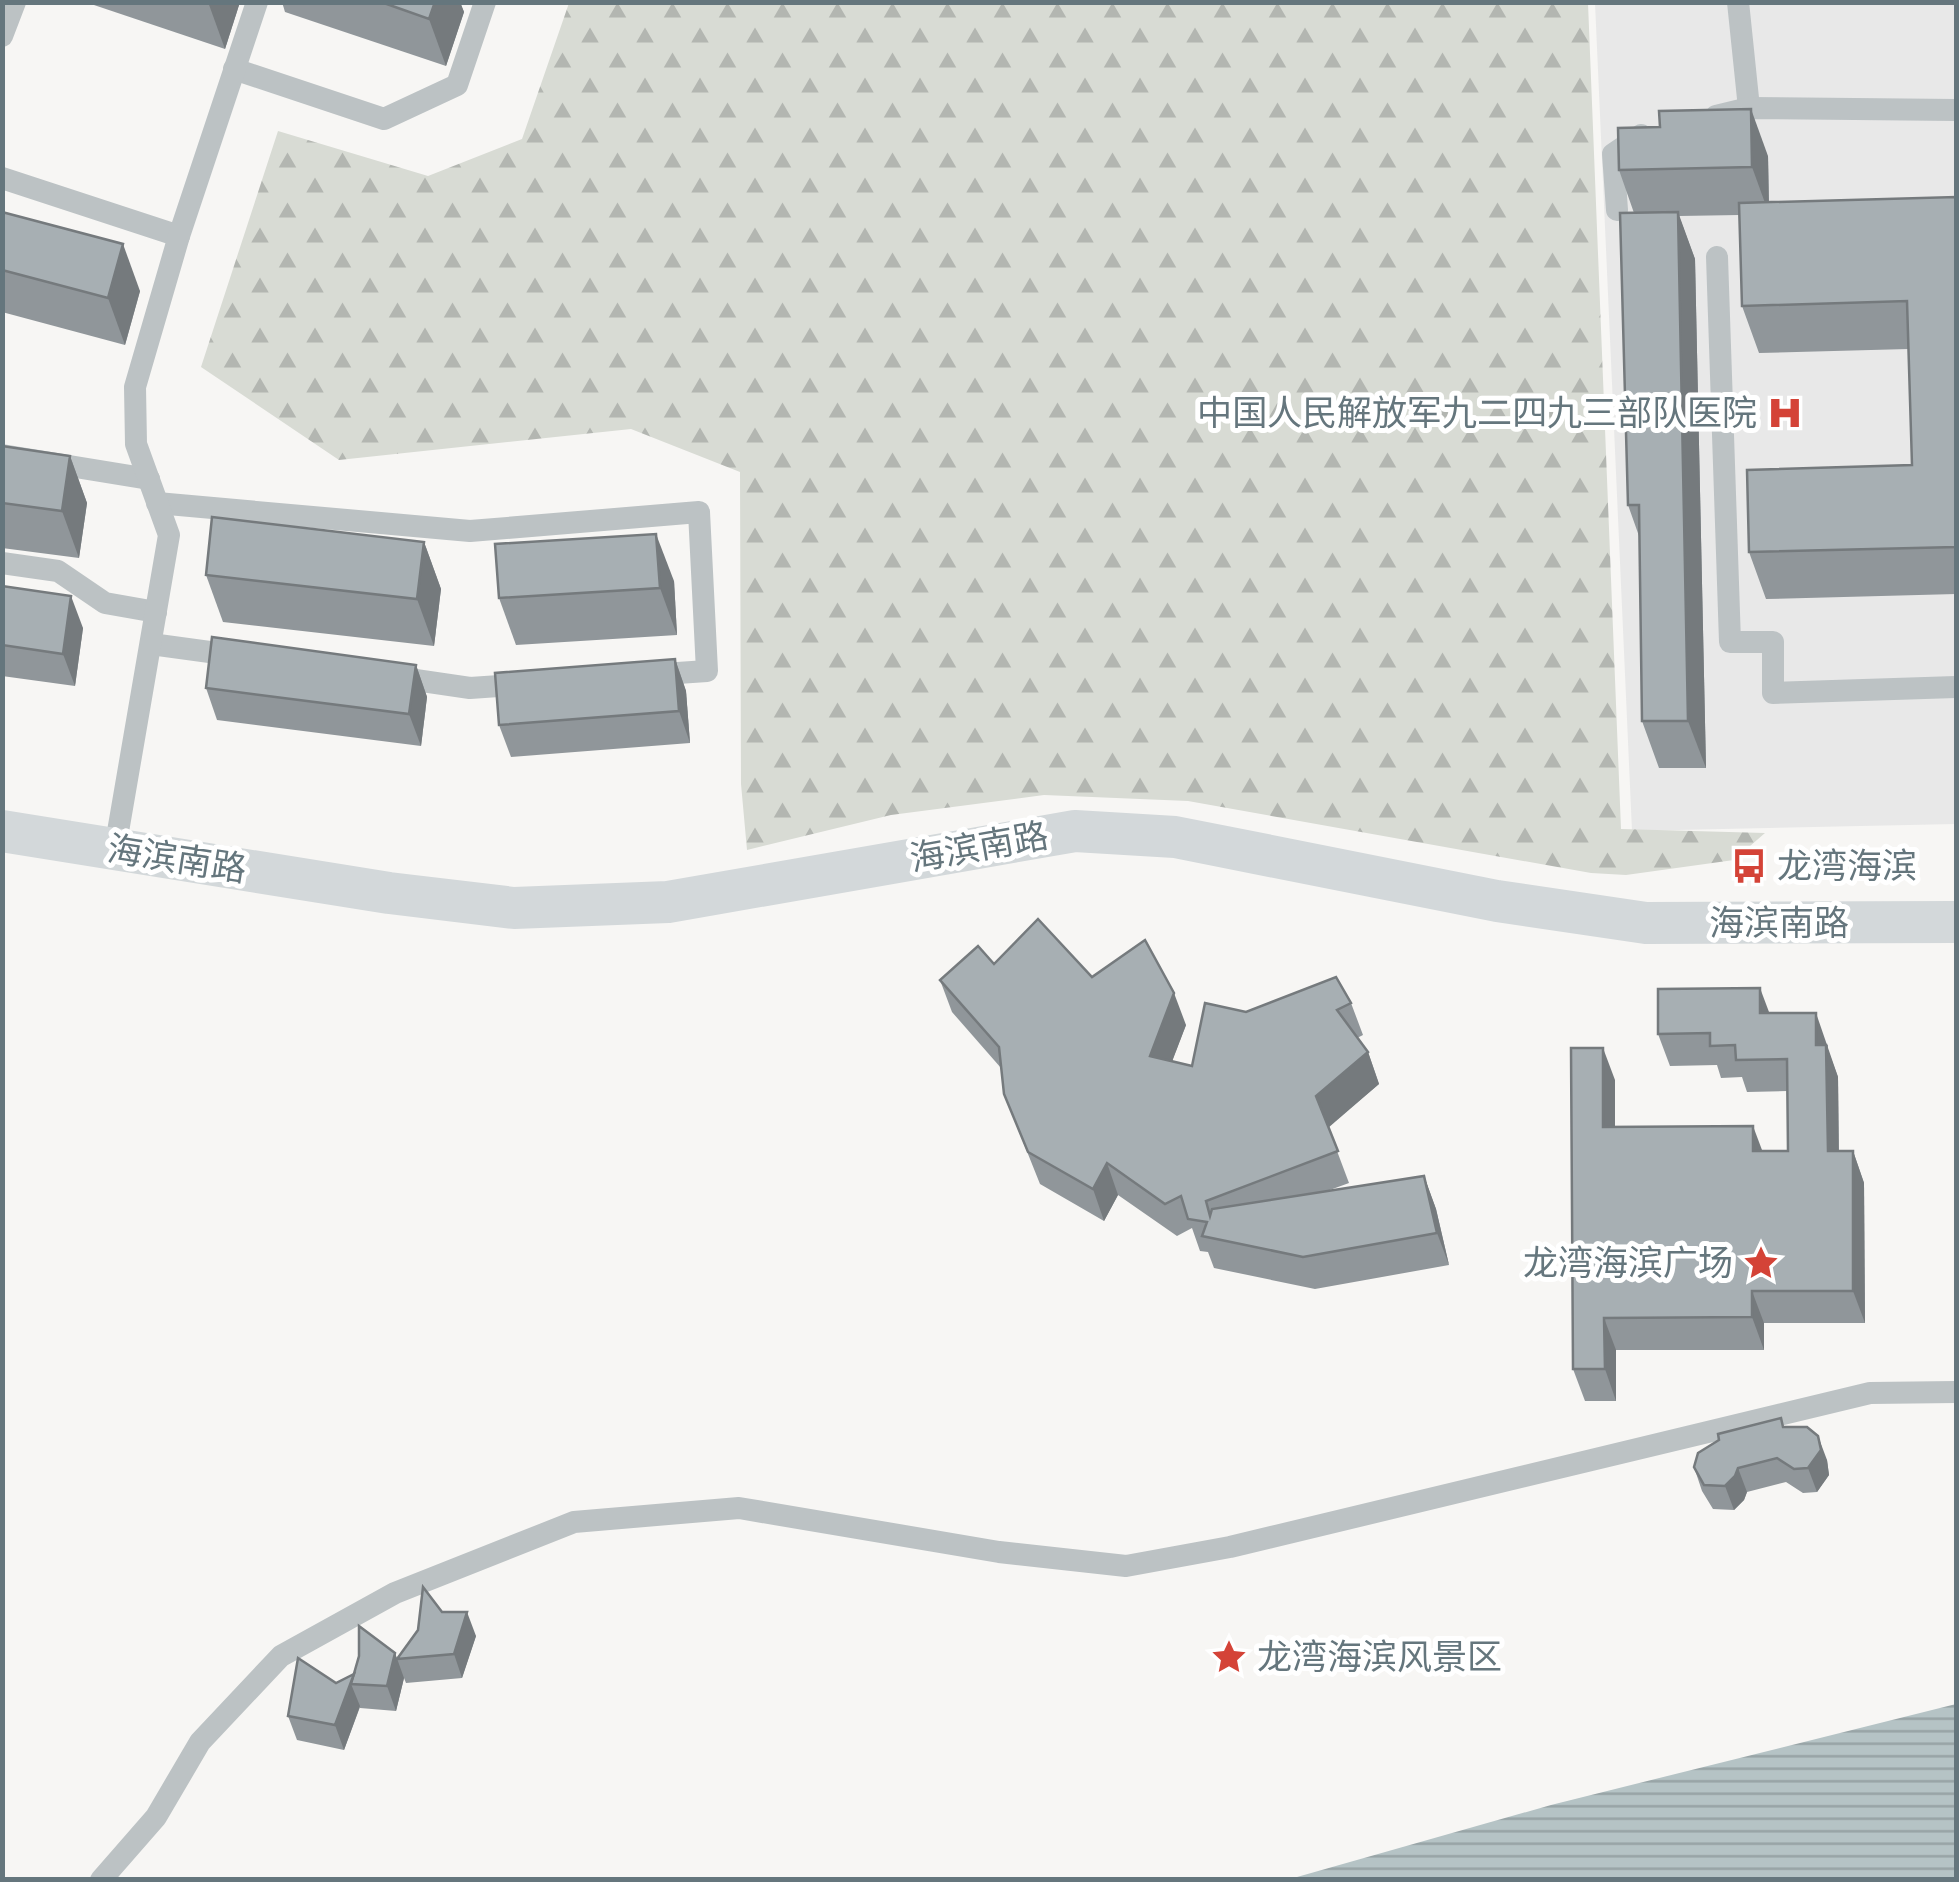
<svg xmlns="http://www.w3.org/2000/svg" width="1959" height="1882" font-family="Roboto,'Noto Sans SC',sans-serif">
	<style>
		.built { fill: #e8e8e8 }
		.forest { fill: url(#forest-firs) }
		.water { fill: url(#water-rules) }
		.lines { fill: none; stroke-linecap: round; stroke-linejoin: round }
		.street { stroke: #bcc2c4; stroke-width: 22 }
		.highway { stroke: #d3d8da; stroke-width: 42 }
		.wall { fill: #90969a }
		.shaded-wall { fill: #757a7d }
		.building { fill: #a7afb3; stroke: #757a7d; stroke-width: 2.5 }
		.labels { text-anchor: middle; stroke-width: 10; stroke-linejoin: round; paint-order: stroke }
		.poi-label { font-size: 35px; fill: #65767d; stroke: #fff; text-anchor: end }
		.street-label { font-size: 35px; fill: #65767d; stroke: #fff }
	</style>
	<defs>
		<pattern id="forest-firs" width="22" height="20" patternUnits="userSpaceOnUse" patternTransform="scale(2.5)"><rect width="22" height="20" fill="#d8dbd4"/><path d="M5 1l3.5 6h-7zM16 11l3.5 6h-7z" fill="#b3b6b1"/></pattern>
		<pattern id="water-rules" width="6" height="5" patternUnits="userSpaceOnUse" patternTransform="scale(2.5)"><rect width="6" height="5" fill="#b5c3c5"/><path d="M0 2.5h6" fill="none" stroke="#97a3a5"/></pattern>
	</defs>
	<rect width="100%" height="100%" fill="#f7f6f4"/>
	<path class="built" d="M1595,3h361v821l-324,7z"/>
	<path class="forest" d="M569,3h1019l33,826 144,4 -31,27 -108,15 -35,-2 -403,-72 -144,-6 -153,20 -144,35 -6,-66 -1,-312 -109,-43 -292,31 -138,-93 77,-236 150,45 94,-37z"/>
	<path class="water" d="M1956,1704v175h-666l261,-74z"/>
	<g class="lines">
		<g class="street">
			<path d="M1738,2l11,106"/>
			<path d="M2,36l13,-34"/>
			<path d="M234,69l150,50 73,-34 28,-83"/>
			<path d="M1716,116l33,-8 207,2"/>
			<path d="M2,178l177,58"/>
			<path d="M1617,210l-4,-56 28,-19"/>
			<path d="M1717,257l13,385h43v51l183,-6"/>
			<path d="M2,455l147,24"/>
			<path d="M157,503l313,28 229,-19 8,159 -59,4"/>
			<path d="M2,563l56,8 47,32 51,9"/>
			<path d="M151,644l88,12"/>
			<path d="M395,677l75,11 57,-4"/>
			<path d="M115,849l54,-314 -33,-91 -1,-57 44,-151 78,-234"/>
			<path d="M101,1880l55,-63 44,-75 81,-86 114,-63 179,-71 165,-14 260,44 127,14 104,-19 640,-154 86,-1"/>
		</g>
		<path class="highway" d="M2,831l387,62 125,15 154,-6 407,-71 100,6 322,64 149,22 310,-1"/>
	</g>
	<g class="wall">
		<path d="M85,2h155l-15,47z"/>
		<path d="M282,2h178l4,10 -18,54 -161,-54z"/>
		<path d="M1768,156l1,46 187,-5v397l-190,5 -17,-47 163,-87 -4,-116 -149,4 -17,-47 -3,-91 -60,1 16,43 11,509h-47l-17,-47 -3,-185 -11,-31 6,-292 -15,-43z"/>
		<path d="M2,212l138,79 -15,54 -123,-33z"/>
		<path d="M2,446l68,10 17,47 -8,55 -77,-10z"/>
		<path d="M424,542l17,47 -7,57 -211,-24 -17,-47z"/>
		<path d="M674,581l3,54 -161,10 -17,-47z"/>
		<path d="M2,586l81,42 -8,58 -73,-10z"/>
		<path d="M675,659l11,32 4,52 -179,14 -12,-32z"/>
		<path d="M416,665l11,32 -6,49 -204,-26 -11,-32z"/>
		<path d="M994,964l98,13 94,48 -14,36 20,5 54,-54 105,-9 12,32 -6,3 11,14 11,32 -51,43 21,56 -22,8 97,-15 12,33 13,56 -134,24 -101,-21 -6,-16 -8,-1 -8,-23 -15,8 -59,-41 -14,26 -64,-37 -36,-90 -3,-26 -49,-56 -12,-32z"/>
		<path d="M1769,1013l59,32v5l10,27 1,74h14l11,32 1,140h-101v27h-148v51h-31l-12,-32 42,-289v47l147,24h26l-1,-60 -40,1 -5,-15 -21,1 -4,-13 -47,1 -12,-32z"/>
		<path d="M1784,1427l43,33 2,15 -12,17 -14,1 -17,-11 -39,10 -3,8 -10,10 -21,-1 -11,-18 -8,-24z"/>
		<path d="M442,1612l34,24 -14,42 -56,5 -2,-5 -8,33 -36,-3v-1l-16,43 -47,-10 -9,-24 48,-33 59,-30 2,6z"/>
	</g>
	<g class="shaded-wall">
		<path d="M208,2h32l-15,47z"/>
		<path d="M435,2h25l4,10 -18,54 -17,-47z"/>
		<path d="M1751,109l17,47 1,58 -17,-47z"/>
		<path d="M1678,212l17,47 11,509 -18,-47z"/>
		<path d="M123,244l17,47 -15,54 -17,-47z"/>
		<path d="M70,456l17,47 -8,55 -17,-47z"/>
		<path d="M656,534l18,47 3,54 -17,-47z"/>
		<path d="M424,542l17,47 -7,57 -17,-47z"/>
		<path d="M71,596l12,32 -8,58 -12,-32z"/>
		<path d="M675,659l11,32 4,52 -11,-32z"/>
		<path d="M416,665l11,32 -6,49 -12,-32z"/>
		<path d="M1760,988l12,32 -12,-7z"/>
		<path d="M1174,993l12,32 -24,63 -12,-32z"/>
		<path d="M1816,1013l22,64 1,106 -11,-32 -12,-106z"/>
		<path d="M1603,1048l12,32v79l-12,-32z"/>
		<path d="M1368,1052l11,32 -51,44 -12,-32z"/>
		<path d="M1753,1126l12,32 -12,-7z"/>
		<path d="M1853,1151l11,32 1,140 -12,-32z"/>
		<path d="M1107,1163l11,32 -14,26 -11,-32z"/>
		<path d="M1424,1176l12,33 13,56 -12,-32z"/>
		<path d="M1752,1291l12,32v27l-12,-33z"/>
		<path d="M1604,1318l12,32v51l-11,-32z"/>
		<path d="M1818,1436l9,24 2,15 -12,17 -9,-24z"/>
		<path d="M1738,1468l9,24 -3,8 -10,10 -9,-24z"/>
		<path d="M467,1612l9,24 -14,42 -8,-24z"/>
		<path d="M395,1653l9,25 -8,33 -9,-25z"/>
		<path d="M354,1674l-3,10 9,22 -16,44 -9,-25z"/>
	</g>
	<g class="building">
		<path d="M381,2h54l-6,17z"/>
		<path d="M1751,109l1,58 -133,3 -1,-42 42,-1 -1,-16z"/>
		<path d="M1956,197v350l-207,5 -2,-82 165,-5 -5,-164 -165,5 -3,-103z"/>
		<path d="M2,212l121,32 -15,54 -106,-28z"/>
		<path d="M1678,212l10,509h-46l-3,-216h-11l-8,-292z"/>
		<path d="M2,446l68,10 -8,55 -60,-8z"/>
		<path d="M212,517l212,25 -7,57 -211,-24z"/>
		<path d="M656,534l4,54 -161,10 -4,-54z"/>
		<path d="M2,586l69,10 -8,58 -61,-9z"/>
		<path d="M212,637l204,28 -7,49 -203,-26z"/>
		<path d="M675,659l4,52 -180,14 -4,-52z"/>
		<path d="M1038,919l54,58 53,-37 29,53 -24,63 42,10 13,-63 41,9 90,-35 15,26 -14,7 31,42 -52,44 22,55 -132,50 4,15 2,-7 212,-33 13,57 -134,24 -101,-21 5,-14 -19,-3 -7,-23 -16,8 -58,-41 -14,26 -65,-37 -24,-58 -5,-47 -59,-67 38,-34 16,18z"/>
		<path d="M1760,988v25h56v32h10l2,106h25v140h-101v26l-148,1 1,51h-32l-2,-321h32v79l150,-1v25h35l-1,-92 -51,1 -1,-15 -25,1v-13l-52,1v-45z"/>
		<path d="M1781,1418l2,9h24l11,9 3,14 -13,18 -14,1 -17,-11 -39,10 -3,8 -10,10 -21,-1 -10,-18 4,-14 21,-13 -1,-6z"/>
		<path d="M423,1587l19,25h25l-13,42 -57,5 21,-29z"/>
		<path d="M359,1626l36,27 -8,33 -36,-2 8,-28z"/>
		<path d="M298,1658l38,25 18,-9 -19,51 -47,-9z"/>
	</g>
	<defs>
		<symbol id="hospital-bare" viewBox="-9 -9 18 18"><path d="M-5-5h3v3.5h4V-5h3V5h-3V1.5h-4V5h-3Z" fill="#d44337" stroke="#fff" stroke-width="2.5" paint-order="stroke"/></symbol>
		<symbol id="bus-bare" viewBox="-9 -9 18 18"><path d="M-5-6H5V4H4V6H2V4H-2V6H-4V4H-5ZM-3.5-4V0h7V-4ZM-3.5 1.2v1.5H-2V1.2ZM2 1.2v1.5H3.5V1.2Z" fill="#d44337" stroke="#fff" stroke-width="2.5" paint-order="stroke"/></symbol>
		<symbol id="sight-bare" viewBox="-9 -9 18 18"><path d="M0-6L1.8-2.2L6-1.7L2.9 1.2L3.7 5.4L0 3.3L-3.7 5.4L-2.9 1.2L-6-1.7L-1.8-2.2Z" fill="#d44337" stroke="#fff" stroke-width="2.5" paint-order="stroke"/></symbol>
	</defs>
	<g fill-rule="evenodd">
		<use href="#hospital-bare" x="1760" y="388" width="50" height="50"/>
		<use href="#bus-bare" x="1724" y="841" width="50" height="50"/>
		<use href="#sight-bare" x="1736" y="1238" width="50" height="50"/>
		<use href="#sight-bare" x="1204" y="1632" width="50" height="50"/>
	</g>
	<g class="labels">
		<g class="poi-label">
			<text x="1757" y="425">中国人民解放军九二四九三部队医院</text>
			<text x="1777" y="878" text-anchor="start">龙湾海滨</text>
			<text x="1733" y="1275">龙湾海滨广场</text>
			<text x="1257" y="1669" text-anchor="start">龙湾海滨风景区</text>
		</g>
		<g class="street-label">
			<text transform="translate(979 847) rotate(-10)" y="12">海滨南路</text>
			<text transform="translate(177 859) rotate(9)" y="12">海滨南路</text>
			<text x="1779" y="935">海滨南路</text>
		</g>
	</g>
	<rect width="1959" height="1882" fill="none" stroke="#65767d" stroke-width="10"/>
</svg>
